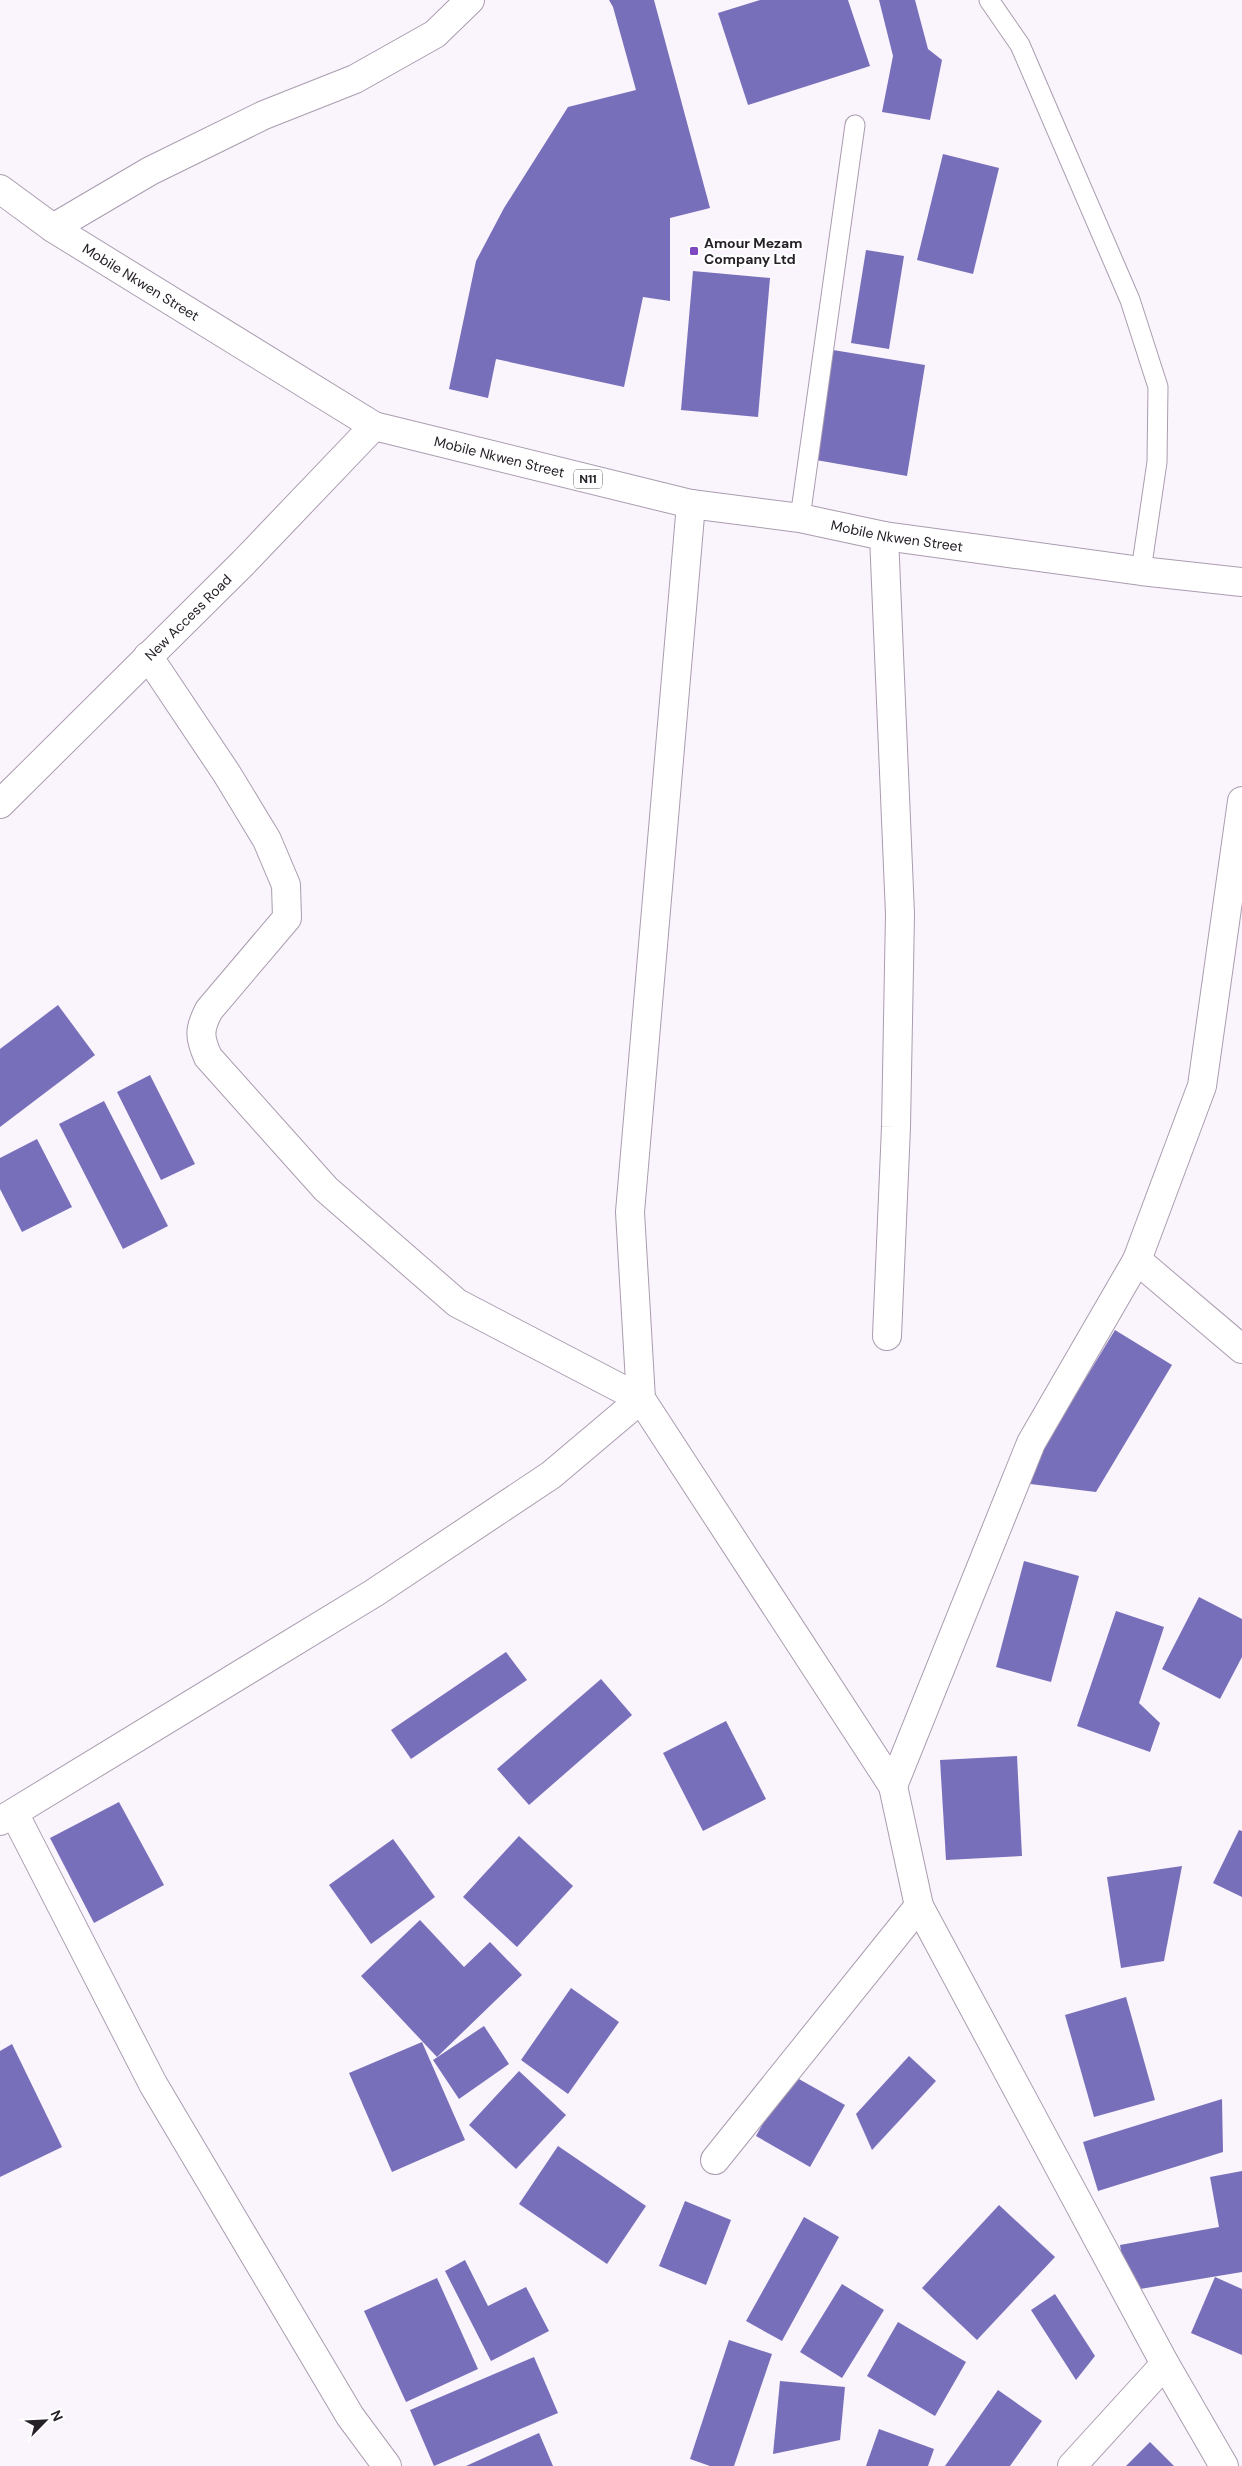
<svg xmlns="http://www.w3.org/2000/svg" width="1242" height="2466" font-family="'DM Sans',sans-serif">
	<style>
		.building { fill: #786fba }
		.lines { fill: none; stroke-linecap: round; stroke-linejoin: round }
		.service-casing { stroke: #aa9cb0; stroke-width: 21 }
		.minor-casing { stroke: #aa9cb0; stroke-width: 30 }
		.secondary-casing { stroke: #aa9cb0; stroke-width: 30 }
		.trunk-casing { stroke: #aa9cb0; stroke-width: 30 }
		.service { stroke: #fff; stroke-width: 19 }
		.minor { stroke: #fff; stroke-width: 28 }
		.secondary { stroke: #fff; stroke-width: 28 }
		.trunk { stroke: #fff; stroke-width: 28 }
		.poi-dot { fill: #7f4ac1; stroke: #fff; stroke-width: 2 }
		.labels { text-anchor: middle; stroke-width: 4; stroke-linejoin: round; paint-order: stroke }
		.shield { fill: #fff; stroke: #676468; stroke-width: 1 }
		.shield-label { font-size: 12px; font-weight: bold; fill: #262128 }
		.poi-label { font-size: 14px; font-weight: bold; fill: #262128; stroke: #fff; text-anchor: start }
		.street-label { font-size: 14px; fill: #262128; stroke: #fff }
	</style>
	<rect width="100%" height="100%" fill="#faf4fc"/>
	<g class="building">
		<path d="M609,0h45l56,208 -40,10v83l-27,-4 -19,90 -128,-28 -8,39 -39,-9 27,-128 28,-53 64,-101 68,-17 -23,-83z"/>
		<path d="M760,0h88l22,66 -122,39 -30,-92z"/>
		<path d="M879,0h36l13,49 14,11 -12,60 -48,-8 11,-56z"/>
		<path d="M943,154l56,14 -26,106 -56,-14z"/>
		<path d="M866,250l38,6 -15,93 -38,-6z"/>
		<path d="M693,271l77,7 -12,139 -77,-7z"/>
		<path d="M833,350l92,15 -18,111 -91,-16z"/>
		<path d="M58,1005l37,50 -95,72v-78z"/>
		<path d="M150,1075l45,89 -34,16 -44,-88z"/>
		<path d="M104,1101l64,125 -45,23 -64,-125z"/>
		<path d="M37,1139l35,68 -50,25 -22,-43v-31z"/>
		<path d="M1115,1330l57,35 -76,127 -74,-9z"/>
		<path d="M1024,1561l55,15 -28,106 -55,-15z"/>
		<path d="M1199,1597l43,22v38l-22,42 -58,-30z"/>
		<path d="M1116,1611l48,16 -25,76 21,20 -10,29 -73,-26z"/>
		<path d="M506,1652l21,28 -116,79 -20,-29z"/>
		<path d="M601,1679l31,36 -103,90 -32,-36z"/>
		<path d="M726,1721l40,78 -63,32 -40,-78z"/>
		<path d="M1017,1756l5,100 -76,4 -6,-100z"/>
		<path d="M119,1802l45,83 -70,38 -44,-85z"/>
		<path d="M1239,1830l3,1v66l-29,-14z"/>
		<path d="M519,1836l54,50 -56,61 -54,-50z"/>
		<path d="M393,1839l42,58 -64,47 -42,-59z"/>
		<path d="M1182,1866l-18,95 -43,7 -14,-91z"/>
		<path d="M420,1920l44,47 26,-25 32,33 -85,82 -76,-81z"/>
		<path d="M571,1988l48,34 -51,72 -47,-34z"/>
		<path d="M1126,1997l29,103 -61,17 -29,-102z"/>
		<path d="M484,2026l25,38 -50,35 -26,-39z"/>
		<path d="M422,2042l43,98 -73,32 -43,-99z"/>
		<path d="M12,2044l50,103 -62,30v-126z"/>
		<path d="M909,2056l27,25 -64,69 -16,-36z"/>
		<path d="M519,2071l47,44 -50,54 -47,-44z"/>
		<path d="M790,2074l55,31 -35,62 -54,-31z"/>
		<path d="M1222,2099l1,53 -125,39 -15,-49z"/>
		<path d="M558,2146l88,60 -39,58 -88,-60z"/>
		<path d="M1242,2171v101l-114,19 -8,-46 99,-18 -9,-50z"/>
		<path d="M685,2201l46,19 -25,65 -47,-19z"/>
		<path d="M999,2205l56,52 -78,83 -55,-52z"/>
		<path d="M804,2217l35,20 -57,104 -36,-20z"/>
		<path d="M465,2260l23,46 38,-19 23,44 -58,30 -46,-90z"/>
		<path d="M1215,2277l27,12v66l-51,-22z"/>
		<path d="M437,2278l41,91 -72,33 -42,-91z"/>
		<path d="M842,2284l42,26 -42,68 -42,-26z"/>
		<path d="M1055,2294l40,62 -19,24 -45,-70z"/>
		<path d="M898,2322l68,40 -31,54 -68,-40z"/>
		<path d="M729,2340l43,14 -38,112h-24l-20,-7z"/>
		<path d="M534,2357l24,56 -124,53 -24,-56z"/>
		<path d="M780,2381l65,6 -5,53 -67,14z"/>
		<path d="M998,2390l44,31 -32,45h-65z"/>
		<path d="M879,2429l55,20 -6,17h-62z"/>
		<path d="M539,2433l14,33h-87z"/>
		<path d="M1150,2442l24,24h-48z"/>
	</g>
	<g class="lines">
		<defs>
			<g id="service">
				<path d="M989,0l31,45 110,255 28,87 -1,75 -16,109"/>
				<path d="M800,518l55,-393"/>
			</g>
			<g id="minor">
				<path d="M53,228l97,-57 114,-56 91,-36 80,-45 35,-34"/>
				<path d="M884,536l16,378 -4,213 -9,209"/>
				<path d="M148,656l79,118 40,66 19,45 1,33 -78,92c-10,19 -10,27 -1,47l118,132 131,114 184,96 252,387 26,120 246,458 59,102"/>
				<path d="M1137,1260l105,89"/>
				<path d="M893,1786l138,-343 106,-183 65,-174 40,-285"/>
				<path d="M14,1813l139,271 197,332 37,50"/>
				<path d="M0,1821l374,-228 177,-118 90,-76 -11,-187 61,-708"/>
				<path d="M715,2160l204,-254"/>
				<path d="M1072,2466l93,-102"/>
			</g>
			<g id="secondary">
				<path id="s1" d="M0,804l243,-241 131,-137"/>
			</g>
			<g id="trunk">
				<path id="s2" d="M0,189l53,39 321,198 317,78 109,14 84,18 257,35 101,11"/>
			</g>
		</defs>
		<use href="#service" class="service-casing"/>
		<use href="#minor" class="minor-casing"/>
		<use href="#secondary" class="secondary-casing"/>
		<use href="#trunk" class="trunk-casing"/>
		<use href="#service" class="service"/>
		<use href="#minor" class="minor"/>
		<use href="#secondary" class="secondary"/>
		<use href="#trunk" class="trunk"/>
	</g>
	<rect class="poi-dot" x="689" y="246" width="10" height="10" rx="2.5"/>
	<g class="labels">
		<rect class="shield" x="574" y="469.5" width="28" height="19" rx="4"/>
		<g class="shield-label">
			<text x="588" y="483">N11</text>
		</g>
		<g class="poi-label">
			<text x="704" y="248">Amour Mezam<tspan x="704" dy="16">Company Ltd</tspan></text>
		</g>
		<g class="street-label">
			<text dy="5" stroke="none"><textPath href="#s2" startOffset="169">Mobile Nkwen Street</textPath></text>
			<text dy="5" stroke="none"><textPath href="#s2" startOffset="572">Mobile Nkwen Street</textPath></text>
			<text dy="5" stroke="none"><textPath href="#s2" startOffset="978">Mobile Nkwen Street</textPath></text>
			<text dy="5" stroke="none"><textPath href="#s1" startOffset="265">New Access Road</textPath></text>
		</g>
	</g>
	<g transform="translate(45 2421) rotate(66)" stroke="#ffffff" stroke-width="4" paint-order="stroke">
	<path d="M0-4L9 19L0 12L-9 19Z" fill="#262128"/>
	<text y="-8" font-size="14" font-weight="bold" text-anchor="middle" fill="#262128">N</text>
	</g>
</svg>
